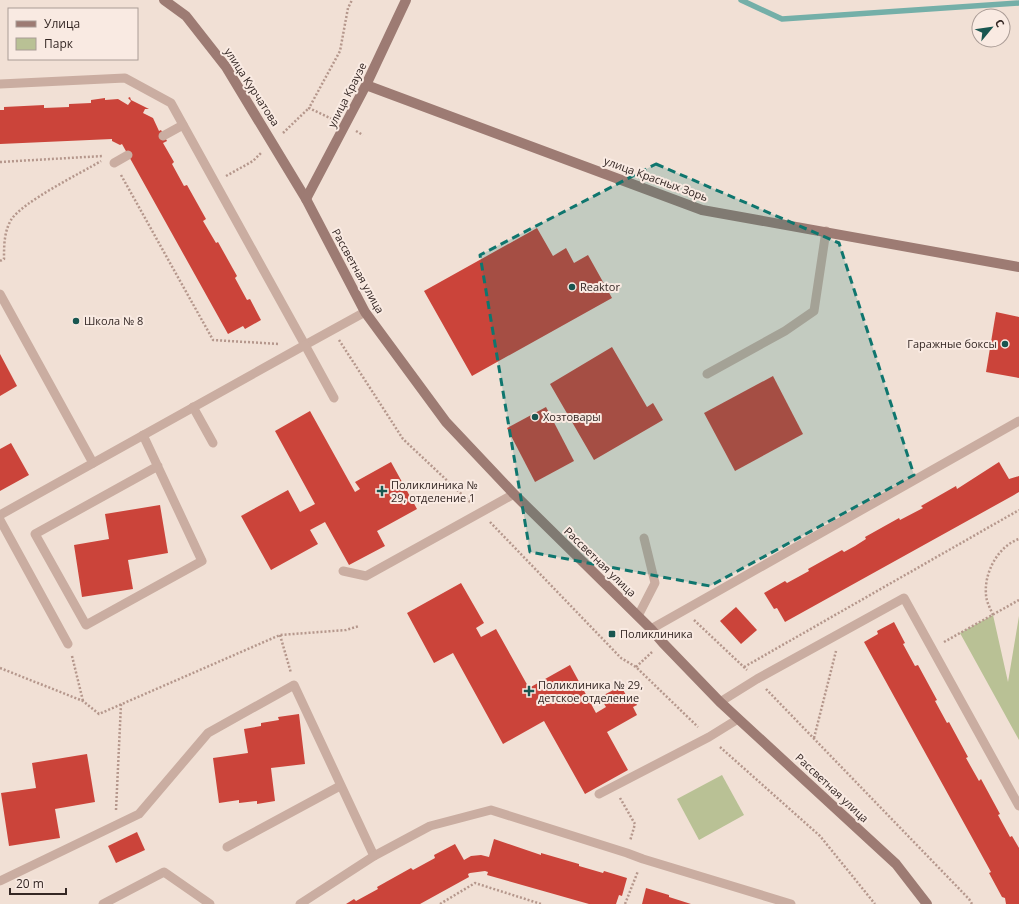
<svg xmlns="http://www.w3.org/2000/svg" width="1019" height="904" font-family="'Open Sans',sans-serif">
	<style>
		.green { fill: #b9c195 }
		.lines { fill: none; stroke-linecap: round; stroke-linejoin: round }
		.stream { stroke: #74afa8; stroke-width: 5.5 }
		.building { fill: #cb443a }
		.path { stroke: #b5978c; stroke-width: 2.5; stroke-dasharray: 2 2; stroke-linecap: butt }
		.lane { stroke: #caada1; stroke-width: 9 }
		.secondary { stroke: #9d7b73; stroke-width: 10 }
		.marked { fill: #0f766e; fill-opacity: 0.2; stroke: #0f766e; stroke-width: 3; stroke-dasharray: 8 5; stroke-linejoin: round }
		.poi-dot { fill: #195650; stroke: #f9eae2; stroke-width: 1.5 }
		.labels { text-anchor: middle; stroke-width: 4; stroke-linejoin: round; paint-order: stroke }
		.street-label { font-size: 11px; fill: #342724; stroke: #f9eae2 }
		.poi-label { font-size: 11px; fill: #342724; stroke: #f9eae2; text-anchor: start }
	</style>
	<rect width="100%" height="100%" fill="#f1e0d5"/>
	<g class="green">
		<path d="M993,615l15,67 11,-66v124l-59,-107z"/>
		<path d="M722,775l22,40 -45,25 -22,-41z"/>
	</g>
	<g class="lines">
		<path class="stream" d="M741,0l41,19 237,-16"/>
	</g>
	<g class="building">
		<path d="M130,97l1,3 18,9h-4l-2,4 10,5 6,13 2,-1 6,11 -4,2 11,19 -2,2 12,22 3,-1 19,34 -3,2 13,22 2,-1 19,34 -2,2 12,22 3,-1 11,21 -16,9 -2,-3 -15,8 -106,-190 -2,1 -8,-4v-2l-112,5v-34h4v-3l40,-2v3l25,-1v-3l22,-1v-3l14,-2v2l13,-1 10,6 3,-4 -3,-3z"/>
		<path d="M537,228l16,28 13,-8 8,15 14,-8 24,43 -140,78 -48,-85z"/>
		<path d="M996,312l23,5v61l-33,-6z"/>
		<path d="M612,347l35,60 6,-4 10,17 -69,40 -44,-76z"/>
		<path d="M0,354l17,32 -17,10z"/>
		<path d="M773,376l30,58 -68,37 -31,-58z"/>
		<path d="M546,407l28,54 -39,21 -28,-54z"/>
		<path d="M310,411l45,81 5,-3 -5,-7 36,-20 26,47 -40,22 8,15 -36,19 -24,-43 -15,8 8,14 -47,26 -30,-54 47,-26 12,22 15,-8 -40,-73z"/>
		<path d="M11,443l18,32 -29,16v-42z"/>
		<path d="M999,462l10,17 10,-3v16l-5,3 -229,127 -8,-14 -3,1 -10,-16 21,-12 2,2 22,-12 -1,-2 34,-19 2,2 11,-6 11,-7 -1,-2 34,-19 1,2 23,-12 -2,-2 35,-20 1,3z"/>
		<path d="M160,505l8,48 -40,7 5,29 -51,8 -8,-52 35,-6 -4,-25z"/>
		<path d="M461,583l23,40 -8,5 5,9 15,-8 33,59 41,-23 26,48 10,-6 -6,-10 21,-11 6,11 4,-2 6,10 -4,2 4,8 -30,17 21,38 -43,24 -41,-73 -41,23 -50,-91 -19,10 -27,-50z"/>
		<path d="M736,607l21,23 -16,14 -21,-23z"/>
		<path d="M894,622l11,21 -2,1 12,22 3,-1 19,35 -2,1 12,22 2,-1 19,35 -2,1 13,23 2,-2 19,35 -2,1 12,22 2,-1 7,12v56h-13l-1,-6 -3,-1 -13,-24 2,-1 -127,-230 14,-8 -1,-3z"/>
		<path d="M299,714l6,50 -34,4 4,33 -18,3v-3l-18,2v-3l-20,3 -6,-45 35,-5 -4,-24 17,-3v-3l18,-3 -1,-3z"/>
		<path d="M87,754l8,48 -40,7 5,29 -51,8 -8,-53 35,-5 -4,-25z"/>
		<path d="M137,832l8,18 -29,13 -8,-17z"/>
		<path d="M494,839l47,16v-2l38,11v2l24,7 1,-2 23,7 -5,18 -3,-1 -3,9h-27l-102,-29 1,-3 -3,-1 -15,2 -2,1 1,3 -49,27h-74l8,-5 2,2 22,-12 -1,-2 34,-19 2,2 22,-12 -1,-3 21,-11 9,16 7,-4 10,-1 8,2z"/>
		<path d="M646,888l23,7v2l22,7h-49z"/>
	</g>
	<g class="lines">
		<g class="path">
			<path d="M332,119l-23,-11 31,-57 8,-43 4,-8"/>
			<path d="M356,131l7,4"/>
			<path d="M283,133l26,-25"/>
			<path d="M0,162l103,-6"/>
			<path d="M121,175l92,165 66,4"/>
			<path d="M226,176l27,-15 8,-8"/>
			<path d="M0,261l4,-2c0,-13 0,-27 7,-39 11,-18 70,-47 90,-59"/>
			<path d="M339,340l64,99 68,64"/>
			<path d="M490,522l131,136 15,9 62,60"/>
			<path d="M993,615c-3,-7 -7,-14 -7,-21 -2,-21 12,-48 33,-55"/>
			<path d="M694,620l53,50"/>
			<path d="M280,635l11,38"/>
			<path d="M944,642l75,-42"/>
			<path d="M72,656l11,45"/>
			<path d="M636,667l16,-15"/>
			<path d="M744,667l275,-157"/>
			<path d="M0,668l83,33 16,13 181,-79 66,-5 13,-4"/>
			<path d="M766,689l203,210 3,5"/>
			<path d="M814,738l22,-87"/>
			<path d="M720,747l100,89 55,68"/>
			<path d="M620,798l15,26 -5,17"/>
			<path d="M116,810l5,-106"/>
			<path d="M440,904l35,-21 66,21"/>
			<path d="M625,904l13,-33"/>
		</g>
		<g class="lane">
			<path d="M0,84l125,-6 46,25 134,242 60,-33"/>
			<path d="M163,136l20,-11"/>
			<path d="M114,163l14,-8"/>
			<path d="M0,294l93,169"/>
			<path d="M707,374l78,-43 29,-20 12,-80"/>
			<path d="M193,407l20,36"/>
			<path d="M143,435l59,126 -116,64 -51,-91 123,-68"/>
			<path d="M0,515l305,-170 29,53"/>
			<path d="M0,520l68,124"/>
			<path d="M343,571l23,5 148,-82"/>
			<path d="M638,616l17,-33 -11,-45"/>
			<path d="M651,629l368,-208"/>
			<path d="M720,702l37,-23 147,-81 115,208"/>
			<path d="M599,794l110,-57 29,-18"/>
			<path d="M227,847l113,-61"/>
			<path d="M0,881l139,-67 69,-81 86,-48 80,171"/>
			<path d="M103,904l61,-32 46,32"/>
			<path d="M300,904l74,-48 56,-30 61,-16 136,43 16,6 148,45"/>
		</g>
		<g class="secondary">
			<path d="M164,0l22,16 40,51 80,132 59,113 81,110 68,72 137,135 12,14 57,59 176,162 31,40"/>
			<path d="M366,85l336,125 317,57"/>
			<path d="M306,199l60,-114 40,-85"/>
		</g>
	</g>
	<path class="marked" d="M656,164l183,79 75,232 -204,111 -180,-34 -50,-297z"/>
	<g class="poi-dot">
		<circle cx="572" cy="287" r="4"/>
		<circle cx="76" cy="321" r="4"/>
		<circle cx="1005" cy="344" r="4"/>
		<circle cx="535" cy="417" r="4"/>
		<path d="M380 485h4v4h4v4h-4v4h-4v-4h-4v-4h4z"/>
		<rect x="608" y="630" width="8" height="8" rx="2"/>
		<path d="M527 685h4v4h4v4h-4v4h-4v-4h-4v-4h4z"/>
	</g>
	<g class="labels">
		<g class="street-label">
			<text transform="translate(252 87) rotate(57)" y="4">улица Курчатова</text>
			<text transform="translate(347 95) rotate(-63)" y="4">улица Краузе</text>
			<text transform="translate(656 179) rotate(20)" y="4">улица Красных Зорь</text>
			<text transform="translate(358 271) rotate(61)" y="4">Рассветная улица</text>
			<text transform="translate(600 562) rotate(44)" y="4">Рассветная улица</text>
			<text transform="translate(832 788) rotate(43)" y="4">Рассветная улица</text>
		</g>
		<g class="poi-label">
			<text x="580" y="291">Reaktor</text>
			<text x="84" y="325">Школа № 8</text>
			<text x="997" y="348" text-anchor="end">Гаражные боксы</text>
			<text x="543" y="421">Хозтовары</text>
			<text x="391" y="489">Поликлиника №<tspan x="391" dy="13">29, отделение 1</tspan></text>
			<text x="620" y="638">Поликлиника</text>
			<text x="538" y="689">Поликлиника № 29,<tspan x="538" dy="13">детское отделение</tspan></text>
		</g>
	</g>
	<rect x="8" y="8" width="130" height="52" fill="#f9eae2" stroke="#aa9c96"/>
	<rect x="16" y="21" width="20" height="6" fill="#9d7b73" stroke="#aa9c96"/>
	<text x="44" y="28" font-size="12" fill="#342724">Улица</text>
	<rect x="16" y="38" width="20" height="12" fill="#b9c195" stroke="#aa9c96"/>
	<text x="44" y="48" font-size="12" fill="#342724">Парк</text>
	<g transform="translate(991 28) rotate(61)"><circle r="19" fill="#f9eae2" stroke="#aa9c96"/>
	<path d="M0-3L7 15L0 10L-7 15Z" fill="#195650"/>
	<text y="-6" font-size="11" font-weight="bold" text-anchor="middle" fill="#342724">С</text>
	</g>
	<path d="M10 888v6h56v-6" fill="none" stroke="#342724" stroke-width="2"/>
	<text x="16" y="888" font-size="12" fill="#342724" stroke="#f9eae2" stroke-width="3" paint-order="stroke">20 m</text>
</svg>
